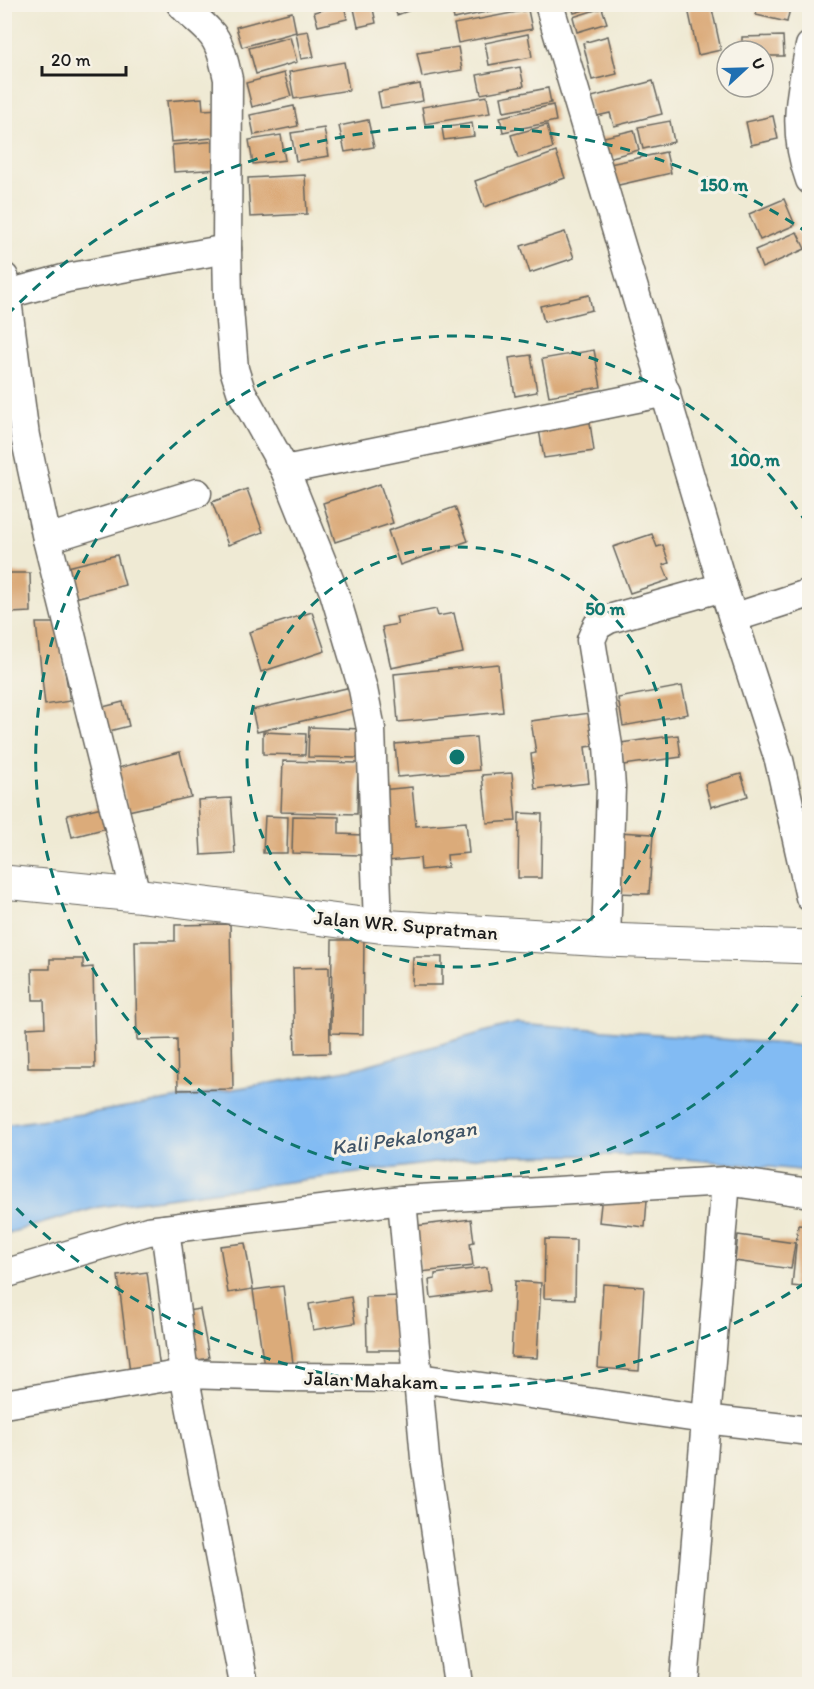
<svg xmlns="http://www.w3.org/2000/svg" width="814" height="1689" font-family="Itim,sans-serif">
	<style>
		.water { fill: #82bbf3; stroke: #4f6c88; stroke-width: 1.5 }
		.building { fill: #dbab7a }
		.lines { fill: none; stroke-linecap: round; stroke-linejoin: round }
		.minor-casing { stroke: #66645c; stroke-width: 31 }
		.tertiary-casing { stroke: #66645c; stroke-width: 35 }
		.minor { stroke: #fff; stroke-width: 28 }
		.tertiary { stroke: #fff; stroke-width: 33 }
		.ring { fill: none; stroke: #0f766e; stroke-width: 3; stroke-dasharray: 10 8 }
		.labels { text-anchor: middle; stroke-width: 6; stroke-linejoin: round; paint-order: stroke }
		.street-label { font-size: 20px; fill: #1c1c1c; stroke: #f7f3e8 }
		.water-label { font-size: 21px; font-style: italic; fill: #405467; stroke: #f7f3e8 }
		.centre { fill: #0f766e; stroke: #f7f3e8; stroke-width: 3 }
		.ring-label { font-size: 18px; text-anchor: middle; font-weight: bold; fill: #0f766e; stroke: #f7f3e8; stroke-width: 6; stroke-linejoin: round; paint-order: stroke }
	</style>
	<rect width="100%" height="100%" fill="#f7f3e8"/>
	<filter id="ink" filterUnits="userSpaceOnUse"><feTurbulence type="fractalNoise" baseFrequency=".0167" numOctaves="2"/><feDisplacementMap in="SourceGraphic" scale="12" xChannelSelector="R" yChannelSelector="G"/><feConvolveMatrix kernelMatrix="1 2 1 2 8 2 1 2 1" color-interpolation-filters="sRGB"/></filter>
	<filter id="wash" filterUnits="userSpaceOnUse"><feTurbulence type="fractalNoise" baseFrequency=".008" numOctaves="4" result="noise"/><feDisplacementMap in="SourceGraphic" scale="24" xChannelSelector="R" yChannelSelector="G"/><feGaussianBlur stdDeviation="1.35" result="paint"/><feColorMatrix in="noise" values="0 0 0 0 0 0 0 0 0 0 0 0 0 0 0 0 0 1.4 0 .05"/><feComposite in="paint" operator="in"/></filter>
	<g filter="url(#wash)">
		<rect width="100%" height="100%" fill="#efead4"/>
		<path class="water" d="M516,1023l293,23v125l-165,-16 -158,1 -387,51 -94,27 -1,-109 92,-13 257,-43z"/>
		<g id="blocks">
			<g class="building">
				<path d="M344,4l3,15 -29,7 -4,-14z"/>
				<path d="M353,4h19l4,19 -18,4z"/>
				<path d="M393,4h31v1l-27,10z"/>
				<path d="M451,4h67v1l-64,14z"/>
				<path d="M571,4h30v1l-27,8z"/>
				<path d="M687,4h24l10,46 -23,5z"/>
				<path d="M758,4h33l-4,18 -31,-7z"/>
				<path d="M602,8l5,15 -30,9 -4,-15z"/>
				<path d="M528,10l4,19 -74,14 -4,-19z"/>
				<path d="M292,12l4,20 -54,15 -6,-20z"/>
				<path d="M308,31l6,26 -13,2 -5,-26z"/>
				<path d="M528,34l4,23 -43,8 -4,-22z"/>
				<path d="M608,36l9,38 -25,6 -9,-37z"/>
				<path d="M783,36l1,20h-21v-5h-21v-14z"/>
				<path d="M290,37l7,25 -41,12 -7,-26z"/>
				<path d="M458,47l4,23 -40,7 -5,-24z"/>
				<path d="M344,62l5,28 -55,9 -5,-27z"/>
				<path d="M520,67l4,19 -43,8 -4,-19z"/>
				<path d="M284,73l7,23 -39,11 -6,-24z"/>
				<path d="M653,81l9,33 -48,12 -4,-13 -17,4 -5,-19z"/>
				<path d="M420,84l3,17 -42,7 -3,-16z"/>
				<path d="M548,88l3,15 -47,9 -3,-15z"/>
				<path d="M487,96l3,17 -65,11 -3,-17z"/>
				<path d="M202,98l1,12 17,-1 2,28 -51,5 -4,-41z"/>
				<path d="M553,105l3,16 -53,11 -3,-15z"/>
				<path d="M294,106l4,20 -44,9 -4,-20z"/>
				<path d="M773,116l5,23 -27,6 -5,-23z"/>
				<path d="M368,120l6,27 -29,5 -6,-26z"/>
				<path d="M670,121l4,21 -31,7 -5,-22z"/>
				<path d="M472,123l2,13 -30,4 -2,-12z"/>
				<path d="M547,125l6,23 -35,10 -7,-23z"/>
				<path d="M324,128l5,28 -33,5 -5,-28z"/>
				<path d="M634,130l5,20 -35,9 -4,-21z"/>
				<path d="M281,135l4,25 -32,4 -4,-24z"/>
				<path d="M218,141l2,28 -46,3 -2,-27z"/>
				<path d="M556,152l9,26 -81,29 -9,-26z"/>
				<path d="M666,152l5,21 -61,14 -5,-22z"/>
				<path d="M305,175l2,39 -57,3 -2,-39z"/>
				<path d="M784,199l11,26 -35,15 -11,-26z"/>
				<path d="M565,232l9,26 -44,15 -9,-27z"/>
				<path d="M797,232l8,17 -43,19 -7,-18z"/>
				<path d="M589,295l3,15 -48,12 -4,-16z"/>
				<path d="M594,350l7,37 -52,9 -7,-37z"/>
				<path d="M531,355l6,37 -22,4 -6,-38z"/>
				<path d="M589,416l5,35 -50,7 -6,-34z"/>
				<path d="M380,484l13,39 -58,19 -12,-39z"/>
				<path d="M247,489l16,43 -35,13 -16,-43z"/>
				<path d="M455,507l13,34 -68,24 -12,-34z"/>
				<path d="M652,534l5,13 6,-2 6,18 -6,2 6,15 -39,13 -17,-46z"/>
				<path d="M117,555l8,30 -54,14 -8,-31z"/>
				<path d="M9,556v17h21l1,39 -21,1v-6h-6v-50z"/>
				<path d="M436,609l2,7 16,-3 9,40 -72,15 -9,-41 16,-3 -2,-7z"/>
				<path d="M312,612l13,39 -64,21 -12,-40z"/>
				<path d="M36,623h21l13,78 -25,4z"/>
				<path d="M498,664l5,48 -105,10 -4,-48z"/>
				<path d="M682,686l6,28 -65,12 -5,-28z"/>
				<path d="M351,687l5,21 -99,24 -5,-22z"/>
				<path d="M123,702l6,24 -32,8 -6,-24z"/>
				<path d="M590,713l4,33 -9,1 4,36 -54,6 -4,-35 5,-1 -5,-32z"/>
				<path d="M309,727l52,2 -1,29 -52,-1z"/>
				<path d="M263,732l43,2 -1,21 -42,-1z"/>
				<path d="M678,735l3,22 -57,8 -3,-22z"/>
				<path d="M476,737l3,33 -81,7 -3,-33z"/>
				<path d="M180,752l11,45 -63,14 -10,-43z"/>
				<path d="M283,761l75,2 -1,51 -76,-2z"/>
				<path d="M512,773l4,48 -29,2 -5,-48z"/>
				<path d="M741,774l7,22 -37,11 -6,-23z"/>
				<path d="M412,787l4,39 50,-4 3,31 -22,2 1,12 -27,3 -1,-12 -33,3 -7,-71z"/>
				<path d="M231,798l4,55 -34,2 -3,-55z"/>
				<path d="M102,807l5,21 -35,9 -5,-22z"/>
				<path d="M519,813l23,1 -1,64h-23z"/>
				<path d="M265,816l23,1 -1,36h-24z"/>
				<path d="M293,816l46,1v17l23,1 -1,20 -69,-2z"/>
				<path d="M618,832l35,2 -4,60 -34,-1z"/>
				<path d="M230,924l3,165 -55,1 -1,-51 -40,1 -2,-99h40v-16z"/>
				<path d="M352,933h12l-1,101 -32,-1 1,-93h20z"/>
				<path d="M413,957h29v28h-30z"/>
				<path d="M50,959h33v9l10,-1 2,101h-67l-1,-40 18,-1 -1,-27h-11l-1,-31h18z"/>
				<path d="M329,967l1,86 -35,1 -2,-86z"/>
				<path d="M602,1195l45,5 -2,27 -46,-5z"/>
				<path d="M471,1219l3,23 -4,1 3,23 -52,6 -6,-46z"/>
				<path d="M798,1225l12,1v62l-18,-2z"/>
				<path d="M738,1235l57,8 -4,26 -56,-8z"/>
				<path d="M545,1239l31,1 -1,59 -31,-1z"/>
				<path d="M245,1243l8,46 -25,4 -8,-47z"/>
				<path d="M487,1267l3,23 -59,8 -2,-18 6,-1v-5z"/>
				<path d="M147,1272l13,97 -30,3 -12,-96z"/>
				<path d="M515,1281l26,2 -4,75 -26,-1z"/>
				<path d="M603,1284l41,3 -5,84 -41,-3z"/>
				<path d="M283,1286l10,77 -29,4 -11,-77z"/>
				<path d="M403,1296l1,54h-37l-1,-53z"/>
				<path d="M351,1297l4,26 -42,7 -4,-26z"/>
				<path d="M200,1309l9,49 -21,4 -8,-50z"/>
			</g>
		</g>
	</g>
	<g filter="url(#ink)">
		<use href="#blocks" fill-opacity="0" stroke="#66645c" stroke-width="1.5"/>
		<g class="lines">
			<defs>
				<g id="minor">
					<path d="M181,4c9,11 19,17 28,27 12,12 15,31 19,48l-1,170 1,48 6,72 7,22 44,79 49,122 29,97 8,40 7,197"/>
					<path d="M549,4l174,583 56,173 31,137"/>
					<path d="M810,46c-10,49 -18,85 0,134"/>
					<path d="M4,277l21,159 22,103 89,356"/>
					<path d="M4,295l63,-17 160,-29"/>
					<path d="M285,470l381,-78"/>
					<path d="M47,539l150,-46"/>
					<path d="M733,618l77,-25"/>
					<path d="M606,940l5,-153 -3,-41 -17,-106 6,-14 12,-7 114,-32"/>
					<path d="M402,1200l23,258 33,226"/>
					<path d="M165,1229l19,145 60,310"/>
					<path d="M4,1274l144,-43 254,-31 324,-19 84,12"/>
					<path d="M4,1404l180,-30 103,3 132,1 286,41 105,12"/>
					<path d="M684,1684l42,-503"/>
				</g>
				<path id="tertiary" d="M4,882l132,13 242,31 228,14 204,7"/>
			</defs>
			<use href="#minor" class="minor-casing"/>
			<use href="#tertiary" class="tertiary-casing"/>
			<use href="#minor" class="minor"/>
			<use href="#tertiary" class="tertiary"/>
		</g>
	</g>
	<g class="ring">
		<circle cx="457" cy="757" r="210"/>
		<path d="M808 989A421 421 0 1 1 808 525"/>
		<path d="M805 1283A631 631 0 0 1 7 1199M7 315A631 631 0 0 1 805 231"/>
	</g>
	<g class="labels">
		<g class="street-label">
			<text transform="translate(406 925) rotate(5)" y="7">Jalan WR. Supratman</text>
			<text transform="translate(371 1380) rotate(2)" y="7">Jalan Mahakam</text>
		</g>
		<g class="water-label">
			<text transform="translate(404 1138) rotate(-8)" y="7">Kali Pekalongan</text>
		</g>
	</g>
	<circle cx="457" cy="757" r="9" class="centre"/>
	<g class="ring-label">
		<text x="724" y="191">150 m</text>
		<text x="755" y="466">100 m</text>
		<text x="605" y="615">50 m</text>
	</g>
	<rect width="814" height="1689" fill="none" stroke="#f7f3e8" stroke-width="24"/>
	<g transform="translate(745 69) rotate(68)"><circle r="28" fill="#f7f3e8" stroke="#9f9d96" stroke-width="1.5"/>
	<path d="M0-4.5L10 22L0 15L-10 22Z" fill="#1f6fb2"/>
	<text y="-9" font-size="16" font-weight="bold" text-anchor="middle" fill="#1c1c1c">U</text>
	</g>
	<path d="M42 66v9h84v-9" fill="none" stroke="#1c1c1c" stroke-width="3"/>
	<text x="51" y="66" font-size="18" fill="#1c1c1c" stroke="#f7f3e8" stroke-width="4.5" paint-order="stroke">20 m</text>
</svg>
